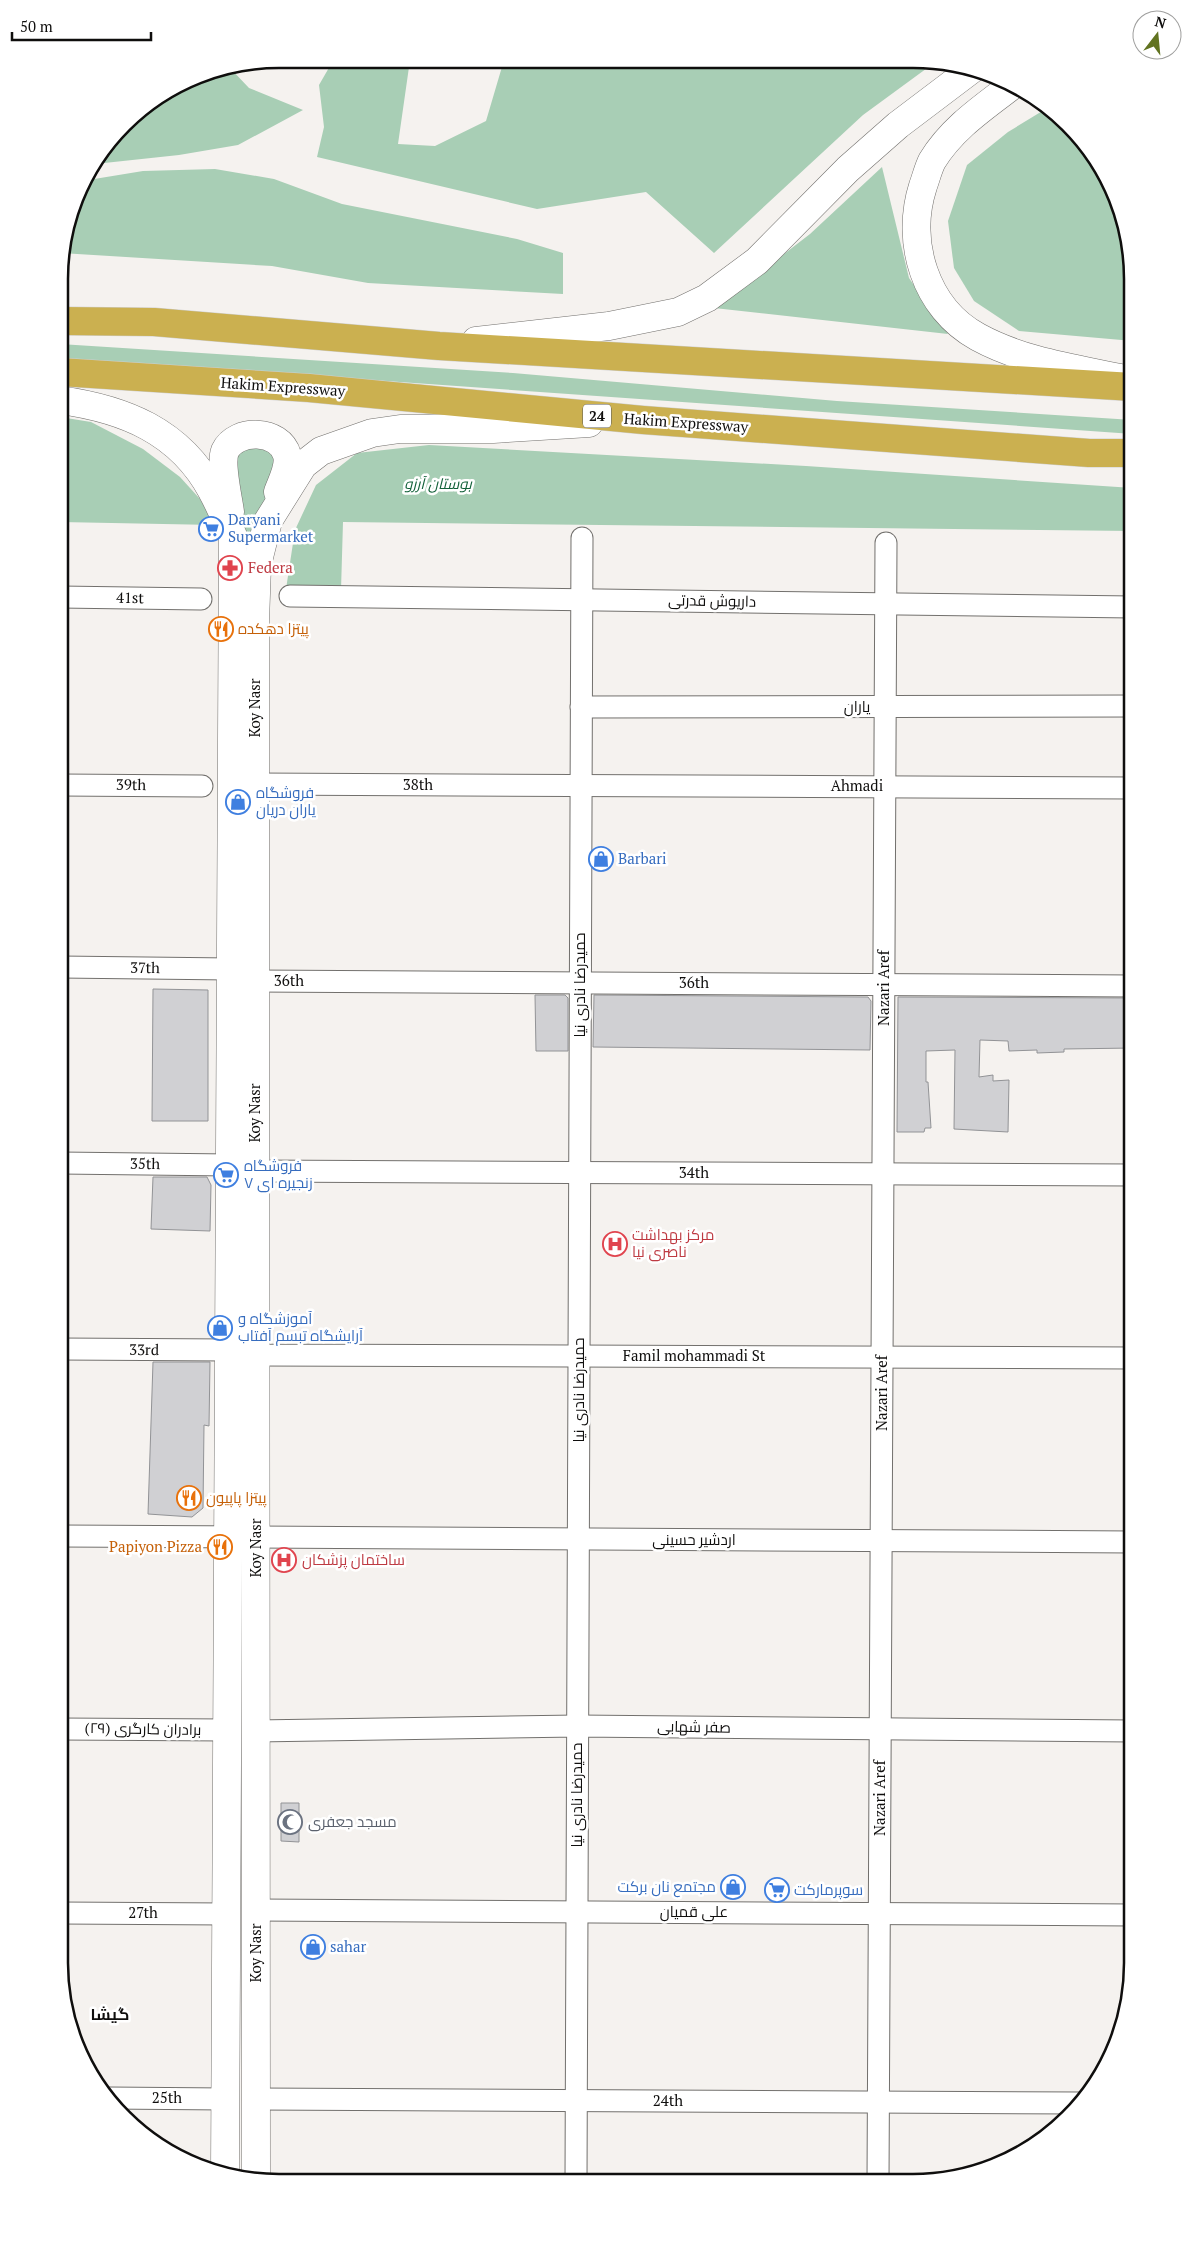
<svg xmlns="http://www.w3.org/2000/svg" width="1192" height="2241" font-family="'PT Serif',Cairo,serif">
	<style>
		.green { fill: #a8ceb5 }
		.building { fill: #d0d0d3; stroke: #929396 }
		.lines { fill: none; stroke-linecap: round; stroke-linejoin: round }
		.minor-casing { stroke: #72706d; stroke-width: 23 }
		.secondary-casing { stroke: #72706d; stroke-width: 29 }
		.trunk-casing { stroke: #cfcfcf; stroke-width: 29 }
		.minor { stroke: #fff; stroke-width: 21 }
		.secondary { stroke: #fff; stroke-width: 28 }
		.trunk { stroke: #cbb050; stroke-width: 28 }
		.labels { text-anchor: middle; stroke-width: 5; stroke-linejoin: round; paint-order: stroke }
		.shield { fill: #fff; stroke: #575656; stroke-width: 1 }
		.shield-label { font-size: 14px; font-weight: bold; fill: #0f0e0d }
		.street-label { font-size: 15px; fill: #0f0e0d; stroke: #fff }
		.park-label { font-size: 15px; font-style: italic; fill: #126139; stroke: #fff }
		.shop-label { font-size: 15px; fill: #366cbe; stroke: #fff; text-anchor: start }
		.health-label { font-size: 15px; fill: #be3a42; stroke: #fff; text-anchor: start }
		.food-label { font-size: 15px; fill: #c56008; stroke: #fff; text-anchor: start }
		.worship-label { font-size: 15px; fill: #5b616d; stroke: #fff; text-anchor: start }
		.neighbourhood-label { font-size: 16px; font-weight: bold; fill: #0f0e0d; stroke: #fff }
		.rim { fill: none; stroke: #0f0e0d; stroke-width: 2.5 }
	</style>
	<rect width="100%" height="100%" fill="#f5f2ef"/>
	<g class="green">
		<path d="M334,59l76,1 -12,84 37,2 51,-25 18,-61 430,3 -71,52 -149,138 -68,-61 -109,17 -220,-52 7,-30 -5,-42z"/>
		<path d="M230,68l19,20 54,22 -65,35 -59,10 -84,9 39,-50 61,-39z"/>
		<path d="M1049,107l9,6 38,43 26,52 11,71v62l-114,-10 -45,-30 -20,-33 -6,-47 19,-56 41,-33z"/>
		<path d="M882,167l27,111 39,56 -234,-26 96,-74z"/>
		<path d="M215,169l59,10 68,25 175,35 46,14v41l-195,-11 -96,-17 -211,-13 21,-72 61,-10z"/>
		<path d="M60,344l453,29 324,28 296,19v14l-1073,-76z"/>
		<path d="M60,417l31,5 52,27 37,28 20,22 15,26 -155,-3z"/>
		<path d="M245,445l26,6 6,12 -31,107 -2,-46 -12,-53 8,-22z"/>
		<path d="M429,445l377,21 327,22v43l-790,-9 -2,68 -55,-1 9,-59 21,-45 41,-32z"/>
	</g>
	<g class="building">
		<path d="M153,989l55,1v131h-56z"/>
		<path d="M535,995h30l3,3v53h-32z"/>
		<path d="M594,995l274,2 3,4 -1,49 -277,-3z"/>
		<path d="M898,997l235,1v50l-69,1v3l-27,1v-3l-28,1 -1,-10 -28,-1 -1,37 14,-2v6l16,-1 -1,52 -54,-3 1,-79 -29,1v31h2l3,46h-6l-1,4h-27z"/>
		<path d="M153,1177h54l4,8 -1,46 -59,-2z"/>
		<path d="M153,1362h57l-1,64 -5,-1 -1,83 -11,9 -44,-3z"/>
		<path d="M281,1803h18v39l-18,-1z"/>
	</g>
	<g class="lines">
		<defs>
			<g id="minor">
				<path d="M290,596l843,11"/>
				<path d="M60,597l141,2"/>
				<path d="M581,707l552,-1"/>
				<path d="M255,784l878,4"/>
				<path d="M60,785l142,1"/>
				<path d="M60,967l171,2"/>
				<path d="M255,981l878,5"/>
				<path d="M60,1163l170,2"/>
				<path d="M256,1171l877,4"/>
				<path d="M59,1349l170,1 27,5 877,3"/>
				<path d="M59,1536l1074,6"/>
				<path d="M59,1729l168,1"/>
				<path d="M256,1731l321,-5 556,5"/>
				<path d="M256,1910l877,5"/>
				<path d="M59,1913l168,1"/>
				<path d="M108,2098l118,1"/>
				<path d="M256,2099l824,4"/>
				<path d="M576,2181l6,-1643"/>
				<path d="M878,2182l8,-1639"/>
			</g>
			<g id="secondary">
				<path d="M1014,84c-30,23 -62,44 -82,77 -4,8 -6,17 -9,25 -18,56 2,122 55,151 44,24 94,31 142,41"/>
				<path d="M476,341l133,-15 69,-14 29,-14 50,-37 91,-92 50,-44 74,-56"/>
				<path d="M60,400c64,9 120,31 152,91 8,14 14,30 21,45l-8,1637"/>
				<path d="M230,512c-2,-15 -10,-48 -5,-61 11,-23 55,-22 62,4 3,12 -5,26 -9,37"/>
				<path d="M256,2180l-1,-1558 2,-57 11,-44 35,-56 18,-14 51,-18 28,-4h93l96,-6"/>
			</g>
			<g id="trunk">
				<path d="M61,321l93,1 285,24 694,41"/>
				<path d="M60,372l249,16 334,32 446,33h44"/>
			</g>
		</defs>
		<use href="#minor" class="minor-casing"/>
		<use href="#secondary" class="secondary-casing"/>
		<use href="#trunk" class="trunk-casing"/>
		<use href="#minor" class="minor"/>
		<use href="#secondary" class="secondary"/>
		<use href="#trunk" class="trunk"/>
	</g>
	<defs>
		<symbol id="supermarket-ring" viewBox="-11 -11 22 22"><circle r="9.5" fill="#fff" stroke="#3f7fe0" stroke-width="1.5"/><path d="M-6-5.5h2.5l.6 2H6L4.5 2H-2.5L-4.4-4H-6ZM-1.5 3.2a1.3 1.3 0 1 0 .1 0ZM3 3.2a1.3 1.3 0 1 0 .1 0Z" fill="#3f7fe0"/></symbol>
		<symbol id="pharmacy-ring" viewBox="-11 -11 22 22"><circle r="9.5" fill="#fff" stroke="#e0444e" stroke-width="1.5"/><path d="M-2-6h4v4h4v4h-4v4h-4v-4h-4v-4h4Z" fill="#e0444e"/></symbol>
		<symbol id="restaurant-ring" viewBox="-11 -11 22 22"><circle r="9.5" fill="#fff" stroke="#e8710a" stroke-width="1.5"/><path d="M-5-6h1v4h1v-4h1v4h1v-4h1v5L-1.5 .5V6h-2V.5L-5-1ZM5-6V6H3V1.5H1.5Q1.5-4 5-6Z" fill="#e8710a"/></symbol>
		<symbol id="shop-ring" viewBox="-11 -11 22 22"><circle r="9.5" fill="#fff" stroke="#3f7fe0" stroke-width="1.5"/><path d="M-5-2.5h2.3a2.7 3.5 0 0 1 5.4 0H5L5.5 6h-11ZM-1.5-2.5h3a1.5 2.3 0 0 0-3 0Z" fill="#3f7fe0"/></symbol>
		<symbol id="hospital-ring" viewBox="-11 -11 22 22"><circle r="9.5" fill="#fff" stroke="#e0444e" stroke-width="1.5"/><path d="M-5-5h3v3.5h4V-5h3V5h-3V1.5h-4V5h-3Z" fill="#e0444e"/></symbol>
		<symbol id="mosque-ring" viewBox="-11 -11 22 22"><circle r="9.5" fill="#fff" stroke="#6b7280" stroke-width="1.5"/><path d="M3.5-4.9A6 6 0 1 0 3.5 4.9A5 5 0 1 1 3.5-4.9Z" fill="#6b7280"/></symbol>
	</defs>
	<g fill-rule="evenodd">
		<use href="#supermarket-ring" x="197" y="515" width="28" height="28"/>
		<use href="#pharmacy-ring" x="216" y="554" width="28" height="28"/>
		<use href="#restaurant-ring" x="207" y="615" width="28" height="28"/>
		<use href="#shop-ring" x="224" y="788" width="28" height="28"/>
		<use href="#shop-ring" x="587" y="845" width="28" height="28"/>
		<use href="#supermarket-ring" x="212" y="1161" width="28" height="28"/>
		<use href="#hospital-ring" x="601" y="1230" width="28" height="28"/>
		<use href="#shop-ring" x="206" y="1314" width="28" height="28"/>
		<use href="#restaurant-ring" x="175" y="1484" width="28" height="28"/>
		<use href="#restaurant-ring" x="206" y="1533" width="28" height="28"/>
		<use href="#hospital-ring" x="270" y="1546" width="28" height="28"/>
		<use href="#mosque-ring" x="276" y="1808" width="28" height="28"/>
		<use href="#shop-ring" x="719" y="1873" width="28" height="28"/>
		<use href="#supermarket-ring" x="763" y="1876" width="28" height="28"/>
		<use href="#shop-ring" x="299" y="1933" width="28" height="28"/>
	</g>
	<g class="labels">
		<rect class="shield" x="583" y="404.5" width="28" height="23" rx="4"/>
		<g class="shield-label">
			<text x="597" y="421">24</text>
		</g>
		<g class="street-label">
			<text transform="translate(283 387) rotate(4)" y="5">Hakim Expressway</text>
			<text transform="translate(686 423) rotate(4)" y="5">Hakim Expressway</text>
			<text transform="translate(130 598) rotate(1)" y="5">41st</text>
			<text transform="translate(712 601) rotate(1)" y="5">داریوش قدرتی</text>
			<text x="857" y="712">یاران</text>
			<text transform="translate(255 708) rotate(-90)" y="5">Koy Nasr</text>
			<text transform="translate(131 785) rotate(1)" y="5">39th</text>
			<text x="418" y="790">38th</text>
			<text x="857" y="791">Ahmadi</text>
			<text transform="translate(145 968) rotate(1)" y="5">37th</text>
			<text x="289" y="986">36th</text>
			<text x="694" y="988">36th</text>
			<text transform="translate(580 985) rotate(-90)" y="5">حمیدرضا نادری نیا</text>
			<text transform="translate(884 988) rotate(-90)" y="5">Nazari Aref</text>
			<text transform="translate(255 1113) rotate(-90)" y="5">Koy Nasr</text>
			<text transform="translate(145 1164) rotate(1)" y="5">35th</text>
			<text x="694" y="1178">34th</text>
			<text transform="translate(144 1350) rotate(1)" y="5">33rd</text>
			<text x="694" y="1361">Famil mohammadi St</text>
			<text transform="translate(579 1390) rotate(-90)" y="5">حمیدرضا نادری نیا</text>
			<text transform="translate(882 1393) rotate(-90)" y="5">Nazari Aref</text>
			<text x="694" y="1545">اردشیر حسینی</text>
			<text transform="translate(256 1548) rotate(-90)" y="5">Koy Nasr</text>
			<text transform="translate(694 1727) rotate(1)" y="5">صفر شهابی</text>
			<text transform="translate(143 1729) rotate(1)" y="5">برادران کارگری (۲۹)</text>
			<text transform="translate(577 1795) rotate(-90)" y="5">حمیدرضا نادری نیا</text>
			<text transform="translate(880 1798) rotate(-90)" y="5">Nazari Aref</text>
			<text x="694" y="1917">علی قمیان</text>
			<text x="143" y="1918">27th</text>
			<text transform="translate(256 1953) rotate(-90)" y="5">Koy Nasr</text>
			<text x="167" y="2103">25th</text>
			<text x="668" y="2106">24th</text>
		</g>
		<g class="park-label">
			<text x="438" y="489">بوستان آرزو</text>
		</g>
		<g class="shop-label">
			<text x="228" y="525">Daryani<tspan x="228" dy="17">Supermarket</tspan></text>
			<text x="256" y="798">فروشگاه<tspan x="256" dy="17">یاران دریان</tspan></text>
			<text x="618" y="864">Barbari</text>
			<text x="244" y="1171">فروشگاه<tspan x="244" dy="17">زنجیره ای ۷</tspan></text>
			<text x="238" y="1324">آموزشگاه و<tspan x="238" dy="17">آرایشگاه تبسم آفتاب</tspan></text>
			<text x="716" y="1892" text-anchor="end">مجتمع نان برکت</text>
			<text x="794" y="1895">سوپرمارکت</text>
			<text x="330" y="1952">sahar</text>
		</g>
		<g class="health-label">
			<text x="248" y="573">Federa</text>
			<text x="632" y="1240">مرکز بهداشت<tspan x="632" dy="17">ناصری نیا</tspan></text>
			<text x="302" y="1565">ساختمان پزشکان</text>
		</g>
		<g class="food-label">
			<text x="238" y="634">پیتزا دهکده</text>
			<text x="206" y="1503">پیتزا پاپیون</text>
			<text x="202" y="1552" text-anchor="end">Papiyon Pizza</text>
		</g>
		<g class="worship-label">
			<text x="308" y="1827">مسجد جعفری</text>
		</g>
		<g class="neighbourhood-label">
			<text x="110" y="2020">گیشا</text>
		</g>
	</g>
	<path d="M0 0H1192V2241H0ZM279 68H913A211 211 0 0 1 1124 279V1963A211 211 0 0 1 913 2174H279A211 211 0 0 1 68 1963V279A211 211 0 0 1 279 68Z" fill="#fff" fill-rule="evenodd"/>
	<path class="rim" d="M279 68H913A211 211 0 0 1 1124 279V1963A211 211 0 0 1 913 2174H279A211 211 0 0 1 68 1963V279A211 211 0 0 1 279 68Z"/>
	<g transform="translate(1157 35) rotate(16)"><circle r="24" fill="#ffffff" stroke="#9f9f9e"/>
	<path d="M0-4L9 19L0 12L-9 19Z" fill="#617320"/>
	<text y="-8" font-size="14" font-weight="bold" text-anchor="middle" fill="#0f0e0d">N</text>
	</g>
	<path d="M12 32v8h139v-8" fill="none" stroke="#0f0e0d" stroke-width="2.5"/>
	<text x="20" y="32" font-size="15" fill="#0f0e0d" stroke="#ffffff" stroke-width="4" paint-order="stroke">50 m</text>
</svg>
